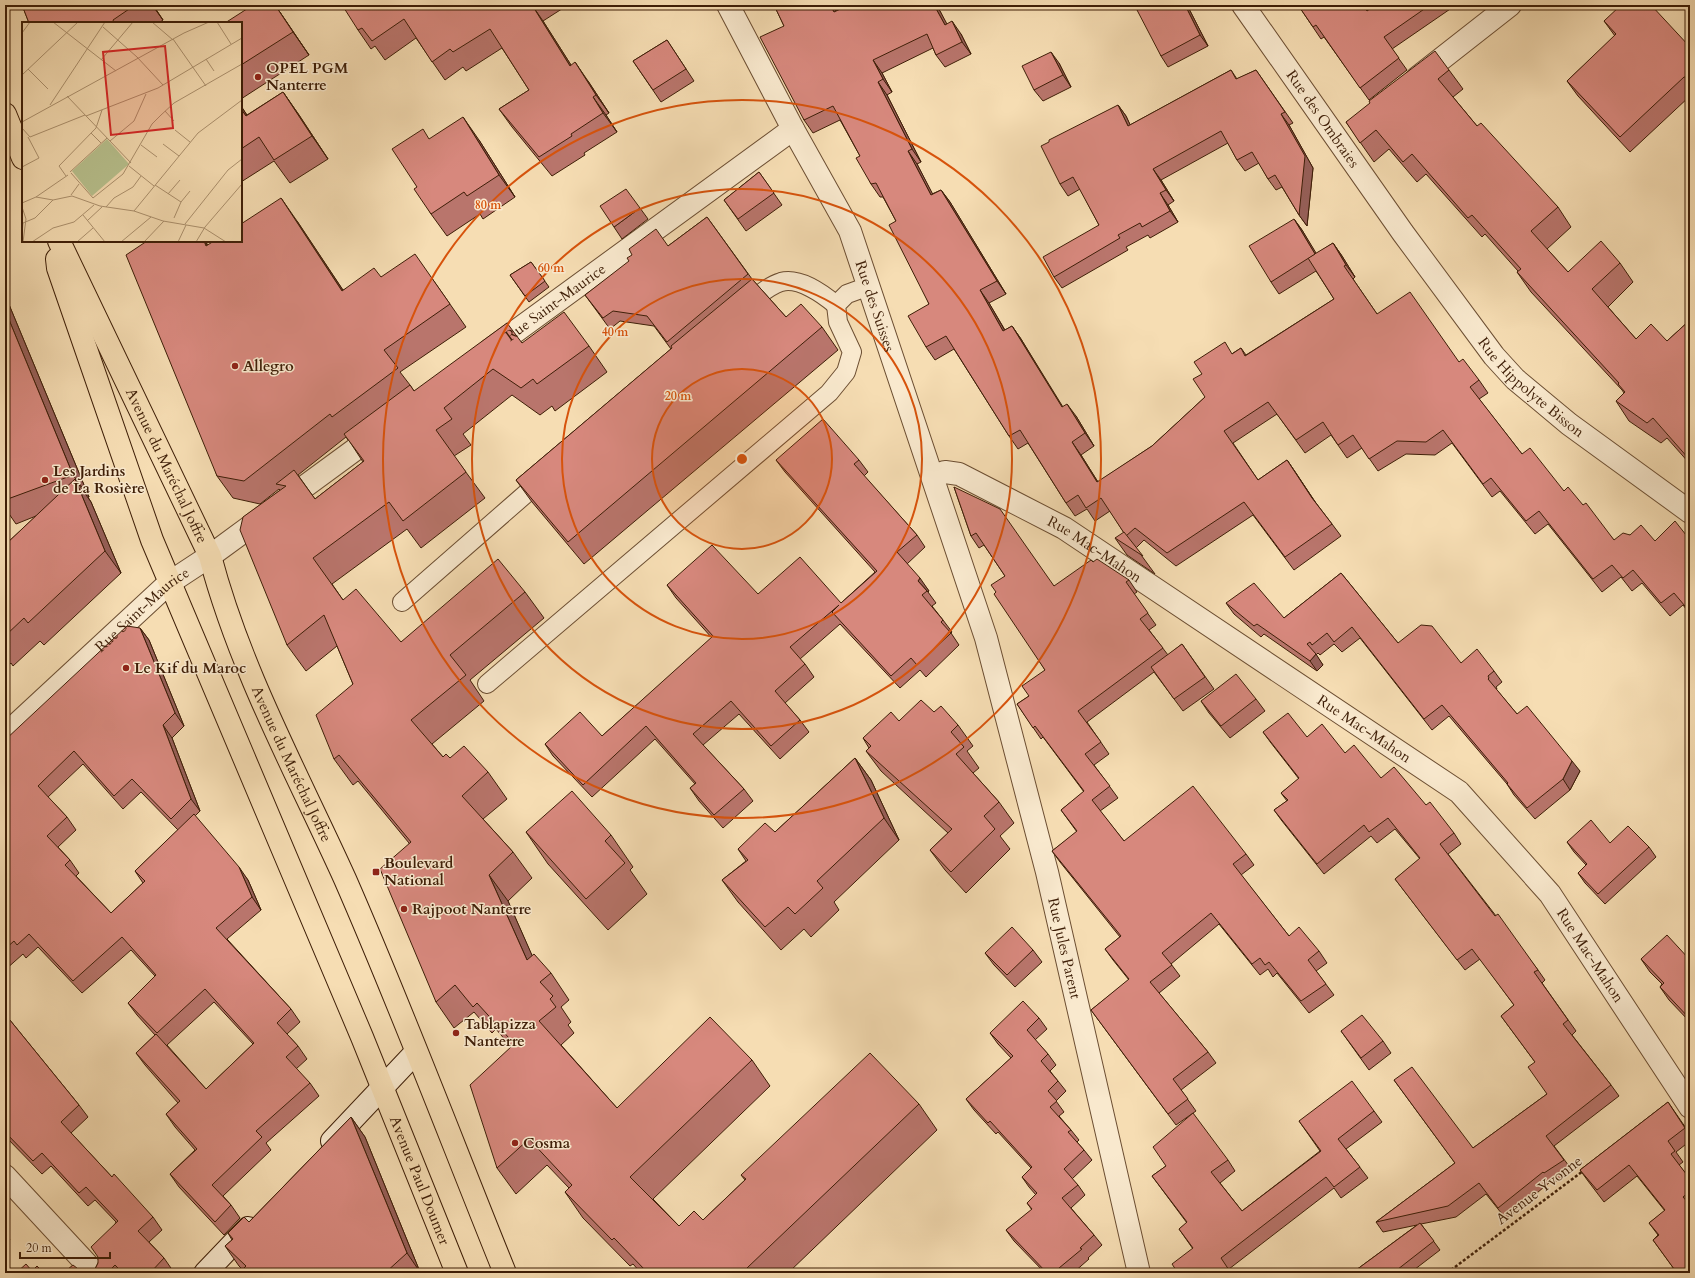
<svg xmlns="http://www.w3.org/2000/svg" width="1695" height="1278" font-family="Cardo,serif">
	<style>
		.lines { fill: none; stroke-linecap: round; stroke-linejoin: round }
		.lane-casing { stroke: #6c4e32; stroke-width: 20 }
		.street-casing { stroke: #6c4e32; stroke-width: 24 }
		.secondary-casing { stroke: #3e1e07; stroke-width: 24 }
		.primary-casing { stroke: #3e1e07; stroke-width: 24 }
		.path { stroke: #3e1e07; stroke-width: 2.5; stroke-dasharray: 3 2; stroke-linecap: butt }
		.lane { stroke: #f9e9ce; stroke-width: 18 }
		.street { stroke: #f9e9ce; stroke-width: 22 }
		.secondary { stroke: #f9e9ce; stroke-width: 22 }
		.primary { stroke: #f6ddb3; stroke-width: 22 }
		.wall { fill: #b9756c; stroke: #3e1e07; fill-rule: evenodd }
		.shaded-wall { fill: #965f58; stroke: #3e1e07 }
		.building { fill: #d7887d; stroke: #3e1e07 }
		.ring { fill: none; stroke: #d7530c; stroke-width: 2 }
		.poi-dot { fill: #8f2418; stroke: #f9e9ce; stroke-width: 1.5 }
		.labels { text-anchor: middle; stroke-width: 3; stroke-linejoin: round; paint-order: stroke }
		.poi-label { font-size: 15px; font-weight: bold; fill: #3e1e07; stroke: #f9e9ce; text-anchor: start }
		.street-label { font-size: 15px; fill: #3e1e07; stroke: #f9e9ce }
		.inset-road { fill: none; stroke: #ac916e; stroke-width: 1 }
		.view { fill: #d62828; fill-opacity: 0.15; stroke: #d62828; stroke-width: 2 }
		.inset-edge { fill: none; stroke: #3e1e07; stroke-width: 2 }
		.centre { fill: #d7530c; stroke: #f9e9ce; stroke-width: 2 }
		.ring-label { font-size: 12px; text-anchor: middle; font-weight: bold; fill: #d7530c; stroke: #f9e9ce; stroke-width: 3; stroke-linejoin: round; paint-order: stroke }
	</style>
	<rect width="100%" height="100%" fill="#f6ddb3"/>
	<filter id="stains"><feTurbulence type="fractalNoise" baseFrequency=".005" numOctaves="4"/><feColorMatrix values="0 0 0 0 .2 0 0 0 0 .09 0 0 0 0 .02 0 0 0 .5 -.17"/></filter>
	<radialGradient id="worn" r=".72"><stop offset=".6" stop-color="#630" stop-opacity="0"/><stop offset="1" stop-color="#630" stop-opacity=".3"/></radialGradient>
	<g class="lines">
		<defs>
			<g id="lane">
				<path d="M745,306c10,-8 23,-20 36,-24 18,-5 42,12 55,23"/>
				<path d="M402,602l143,-125"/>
				<path d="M487,684l342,-291 17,-21 6,-20 -14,-30 -2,-17 11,-11 22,-8"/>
			</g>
			<g id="street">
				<path id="s1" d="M728,5l65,124 57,102 136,407 61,234 92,401"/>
				<path id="s2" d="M1243,5l160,228 91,123 21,23 54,45 121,88"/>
				<path d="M1417,78l93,-73"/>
				<path id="s3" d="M490,350l303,-221"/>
				<path id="s4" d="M933,476l12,-4 14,2 105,54 395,264 91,102 140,213"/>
				<path id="s5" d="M5,735l164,-152 41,-27 169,-124"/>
				<path d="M5,1176l90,97"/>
			</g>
			<g id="secondary">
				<path d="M332,1141l84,-89"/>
				<path d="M205,1273l43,-45"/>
			</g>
			<g id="primary">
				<path d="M5,114l18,44"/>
				<path id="s6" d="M59,241l151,315c30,114 87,217 135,323 57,130 107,263 160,394"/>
				<path id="s7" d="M57,259l1,9 94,272 210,497 95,236"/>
			</g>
		</defs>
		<use href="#lane" class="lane-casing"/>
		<use href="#street" class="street-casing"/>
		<use href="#secondary" class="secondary-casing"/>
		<use href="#primary" class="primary-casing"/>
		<path class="path" d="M1447,1273l136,-102"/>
		<use href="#lane" class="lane"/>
		<use href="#street" class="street"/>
		<use href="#secondary" class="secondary"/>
		<use href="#primary" class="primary"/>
	</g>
	<g class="wall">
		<path d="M22,5h131l10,15 -4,3h-130z"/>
		<path d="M253,5h22l34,50 -68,44v-76z"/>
		<path d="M348,5h220l-25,16 28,44 17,16 21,32 -3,2 11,17 -33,21 1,2 -33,21 -40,-49 -13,-18 30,-19 -27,-42 -36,23 -3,-4 -18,13 -29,-42 -31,22 -10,-14 -4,3 -13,-19z"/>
		<path d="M774,5h59l3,6 13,-6h86l5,6 6,13 15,10 10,20 -26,13 -9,-12 -3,-7 -51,25 10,19 -5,3 34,67 -4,2 15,30 9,-4 9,12 56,92 -17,9 16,27 7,-4 9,13 41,68 14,9 18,30 -13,9 17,27 54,-36 53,-49 28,-44 8,-5 5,7 88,-56 -18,-28 -37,23 -8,-12 23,-63 8,11 14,24 17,-11 9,13 13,21 -2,2 24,35 82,48 20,18 9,13 -9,6 43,55 42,37 19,14 31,35 16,-5 25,6 35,-1v74l-7,-9 -13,11 -28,-33 -10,8 -11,-14 -19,15 -54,-68 -13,10 -35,-43 -8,6 -40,-54 -17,12 -29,-1 -28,17 -16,-23 -15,10 -16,-23 -26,18 -28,-39 -44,29 25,37 29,-20 29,43 16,21 9,12 -47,34 -41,-55 -77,51 -32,-26 -8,8 19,26 -28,-19 -12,-17 11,-2 -16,-25 -15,10 -8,-12 -12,7 -9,-13 -38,-60 -10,6 -9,-13 -55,-87 -19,11 -9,-13 3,-43 -33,-83 -13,-24h-3l-9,-13 -11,-28 -20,-36 -27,13 -9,-13 -20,-94z"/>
		<path d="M1144,5h43l21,41 -40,21 -7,-11z"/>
		<path d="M1298,5l69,5 8,-5h81l-64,44 15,21 -38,30 -45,-63 -3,2z"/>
		<path d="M1604,21l86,26v49l-60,56 -52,-56 -11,-15 48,-45z"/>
		<path d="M667,40l27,41 -33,21 -28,-41z"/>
		<path d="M1059,63l12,24 -28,14 -9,-11z"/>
		<path d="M1231,70l6,9 19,-9 37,53 -4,2 24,43 -6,58 -8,-11 -17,-28 -6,3 -8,-11 -9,-16 -14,8 -8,-11 -9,-17 -67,37 13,21 -6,4 10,17 -28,16 -2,-3 -22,12 2,3 -66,38 -8,-11 45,-52 -19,-36 -12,7 -8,-12 58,-79 8,11 4,9z"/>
		<path d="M1449,70l14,19 -10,8 24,29 81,81 13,20 -24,22 21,23 52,-9 13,19 -25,25 28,32 31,2 23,-21v144l-23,-26 -6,5 -32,-22 -13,-20 8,-8 -2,-3 -91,-98 -14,-20 1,-1 -33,-37 -3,3 -56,-63 -9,8 -28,-33 -15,13 -28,-40z"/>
		<path d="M283,92l16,23 29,44 -38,24 -16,-22 -33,21v-76l6,9z"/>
		<path d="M430,139l49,1 36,57 -32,22 -3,-5 -33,22 -16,-22 -14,-27z"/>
		<path d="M759,172l23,33 -36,26 -22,-31z"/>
		<path d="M640,208l8,11 -26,20 -8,-12z"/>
		<path d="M707,217l45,62 34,38 36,10 16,23 -254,214 -52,-62 -16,-22 155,-131 -17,-23 -34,-5 -10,8 -25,-34 83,-49z"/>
		<path d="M297,221l46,69 38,-13h50l35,50 -66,45 10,13 4,6 108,-48 67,3 18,26 -52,39 -3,-5 -12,9 -28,-20 -49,39 8,11 -17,11 31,42 -64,50 -14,-19 -75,55 11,16 58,42 124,-50 19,26 -74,62 14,21 -52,43 11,13 7,1 38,14 19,27 -24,20 30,33 19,26 -24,23 24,55 19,17 18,27 -8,7 10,15 -3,3 6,8 -13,12 56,63 135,-48 18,26 -117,113 26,27 24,-6 42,-40 -4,-5 178,-71 18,26 -149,143h-147l-8,-9 -3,2 -47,-48 -18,-26 4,-4 -22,-23 -31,29 -19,-26 14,-121 -15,-18 -4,4 -18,-21 -20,16 -18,-26 -27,-159 -51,-62 -5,4 -19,-26 19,-75 -16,-38 -31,25 -19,-26 -7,-155 -1,-1 -19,15 -27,-6 -16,-22 -70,-235h58l3,4zM346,437l2,3v-1l15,23 -48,37 -17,-24z"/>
		<path d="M531,262l18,25 -20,15 -19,-27z"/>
		<path d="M5,295l84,202h-1l3,5 30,71 -77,72 -4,-4 -27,25 -2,-3 -6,6v-124l31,-29 -20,8 -11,-16z"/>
		<path d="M776,460h83l9,12 -4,4 53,59 8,12 -18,17 22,27 -1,1 8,11 -4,3 11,14 9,12 -1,1 8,12 -33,32 -6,-7 -20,18 -60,-64 -40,35 5,5 9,13 -29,26 15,17 9,12 -29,27 -41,-45 -36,31 41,44 9,12 -30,27 -24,-27 -9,-13 5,-4 -40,-45 -63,58 -39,-41 -8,-12 57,-8 110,-98 -36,-40 -9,-13 174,18 34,-31 -90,-100z"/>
		<path d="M954,487l100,99 75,-6 8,12 -3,2 22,31 -7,5 19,25 14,-11 32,45 -31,22 -29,-39 -67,50 22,32 -15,11 24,33 -18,13 24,30 122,13 8,11 -13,10 48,61 30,15 8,12 -11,8 18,24 -25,18 -32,-40 -4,4 -5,-8 -8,6 -41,-51 -48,40 9,12 -21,17 49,59 8,11 -35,27 15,21 -20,14 -85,-115 38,-30 -16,-20 -8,-11 15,-12 -60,-75 -8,-11 25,-19 -16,-22 23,-18 -41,-55 -2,2 -24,-35 12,-8 16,-26 -49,-78 9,-16 -21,-31 -5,3 -8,-12z"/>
		<path d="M1341,573l57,70 63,20 33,8 8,11 -6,5 1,2h-1l21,25 63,57 -10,19 -35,29 -21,-24 -7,-11 -58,-68 -17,14 -72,-92 -18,14 -8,-8 -14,11 -2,-2 -2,2 7,10 -6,6 -53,-37 -3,3 -27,-23 -8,-11 58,15z"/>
		<path d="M140,628l9,12 35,86 -12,12 28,73 -5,5 53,64 13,30 -34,29 64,70 9,13 -13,12 11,12 9,13 -11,10 14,14 9,13 -53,47 5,7 -48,46 8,9 9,13 -16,17 -45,-48 -9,-13 25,-24 -20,-23 -9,-13 12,-11 -33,-38 -9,-12 19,-18 -18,-20 -9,-12 27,-27 -24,-26 -49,43 -44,-46 -12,11 -3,-4 -18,16v-230zM83,764l40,45 18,-17 37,38 -43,41 8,12 -32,30 -35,-37 3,-3 -9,-13 -12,-13 18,-17 -9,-13 -19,-20zM214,1002l39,42 -47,45 -39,-44z"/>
		<path d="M1256,699l9,12 -35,27 -21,-25 -8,-12z"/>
		<path d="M934,712l24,13 15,21 -6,5 12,17 -6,5 26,29 15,21 -14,13 10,13 -44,44 -21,-23 -15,-20 18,-17 -67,-62 -15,-20 3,-3 -6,-10 36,-17z"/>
		<path d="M1263,732l44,5 38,16 36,25 45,27 28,28 7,11 -13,10 90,116 7,10 -3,3 34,48 -4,4 39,50 8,11 -65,50 18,24 -20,14 -2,-2 -44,37 -20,-25 -30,23 -35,7 19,26 -30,23h-58l65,-48 -34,7 -7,-10 79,-59 -61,-83 79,68 74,-54 -12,-32 -34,-46 13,-11 -34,-46 -15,11 -70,-91 25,-20 -25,-30 -18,14 -6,-7 -47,38 -42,-53 -8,-11 13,-9 -6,-8 18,-14 -28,-36z"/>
		<path d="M855,758l16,22 28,60 -65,62 5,8 -28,27 -7,-8 -23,21 -43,-48 -16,-22 24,-19 -8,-12 37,-17z"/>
		<path d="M526,832l85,3 22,32 -3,3 17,24 -39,36 -60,-66z"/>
		<path d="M1567,842l43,1 39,4 7,10 -51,47 -20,-21 -7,-10 8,-8 -12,-13z"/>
		<path d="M1033,950l9,12 -27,25 -21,-22 -9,-12z"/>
		<path d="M1641,959l49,1v62l-21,-22 -9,-13 2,-3 -12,-12z"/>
		<path d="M5,1014l74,91 9,12 -17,16 41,44 41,40 9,13 -13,12 15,16 9,13 -2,2h-108l26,-1 6,-3 3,-6 18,-41 -21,-22 -7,6 -37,-40 -9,8 -37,-38z"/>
		<path d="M1039,1018l8,11 -12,11 13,14 8,11 -6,6 16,20 -10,10 8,11 -5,4 12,14 8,10 -2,2 7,8 8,10 -20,19 6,6 7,10 -14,13 23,27 8,10 -14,13 1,1 -16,14h-28l-31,-32 -8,-11 26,-20 -5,-7 9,-8 -7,-8 -7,-10 9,-9 -33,-36 -2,2 -22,-24 -8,-11 45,-41 -13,-14 -8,-11z"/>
		<path d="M1341,1031l42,10 8,12 -22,17z"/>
		<path d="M1668,1102l22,32v7l-14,11 7,10 -4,3 11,14v94h-13l-24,-33 5,-5 -9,-12 16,-12 -28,-35 -33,26 -16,-21 -8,-11z"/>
		<path d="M1374,1111l8,11 -36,27 22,29 -27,20 -7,-10 -105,81 -36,-20 -14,-20 8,-6 -35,-47 14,-10 62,-6 7,11 -15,12 22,28 78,-60 -21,-30z"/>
		<path d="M351,1117l14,20 55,135 -1,1h-180l4,-3 -4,-4 -14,-20 7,-6 -4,-7 21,-11z"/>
		<path d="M5,1233l5,7 -5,4z"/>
	</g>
	<g class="shaded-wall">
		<path d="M152,5h1l10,15z"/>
		<path d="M275,5l9,13 25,37 -16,-23z"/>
		<path d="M532,5l11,16 40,63 -13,-18z"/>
		<path d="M830,5h3l10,20 -9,-13z"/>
		<path d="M934,5h1l5,6 14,26 -9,-12z"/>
		<path d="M1185,5h2l21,41 -8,-11z"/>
		<path d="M952,21l9,13 10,20 -9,-12z"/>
		<path d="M1051,52l8,11 12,24 -8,-12z"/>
		<path d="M873,60l9,13 10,19 -9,-13z"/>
		<path d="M575,62l13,19 21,32 -13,-18z"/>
		<path d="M878,82l9,13 34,67 -9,-13z"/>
		<path d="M283,92l16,23 29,44 -16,-23z"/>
		<path d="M593,97l13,18 11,17 -14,-19z"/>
		<path d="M1118,105l8,11 10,21 -8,-11z"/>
		<path d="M241,106l21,33 -21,-30z"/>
		<path d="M1281,114l8,11 24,43 -6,58 -8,-11z"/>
		<path d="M463,117l16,23 36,57 -16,-22z"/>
		<path d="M908,151l9,13 23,44 -9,-13z"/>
		<path d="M1153,169l8,11 13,21 -8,-11z"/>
		<path d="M941,190l9,12 56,92 -9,-13z"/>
		<path d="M1160,193l8,12 10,17 -8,-11z"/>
		<path d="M281,198l16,23 61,92 -16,-22z"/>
		<path d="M1294,219l8,11 22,36 -9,-12z"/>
		<path d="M204,241h1l17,28z"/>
		<path d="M1333,243l9,13 13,21 -9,-12z"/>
		<path d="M980,290l9,13 23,40 -9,-12z"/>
		<path d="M5,295l84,202 -16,-22 -68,-165z"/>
		<path d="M1012,326l9,13 50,81 -9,-13z"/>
		<path d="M1067,404l9,12 18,30 -9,-13z"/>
		<path d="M1072,442l9,13 25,40 -9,-13z"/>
		<path d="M1287,460l9,13 25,38 -9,-13z"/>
		<path d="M75,479l16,23 30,71 -16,-22z"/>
		<path d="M920,578l9,13 -1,1 -10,-11z"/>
		<path d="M140,628l9,12 35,86 -9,-13z"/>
		<path d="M1316,654l7,11 -6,6 -7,-10z"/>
		<path d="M163,725l9,13 28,73 -9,-12z"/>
		<path d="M855,758l16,22 28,60 -15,-22z"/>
		<path d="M1572,761l8,10 -10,19 -7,-11z"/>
		<path d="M239,867l9,13 13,30 -9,-13z"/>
		<path d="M489,875l19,26 35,79 -16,-20z"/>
		<path d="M351,1117l14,20 55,135 -13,-19z"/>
	</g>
	<g class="building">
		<path d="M22,5h113l-22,15 1,3h-85z"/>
		<path d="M253,5h22l18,27 -52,33v-42h-16z"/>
		<path d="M348,5h184l38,61 5,-4 21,33 -3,2 10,16 -32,21 1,2 -33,21 -40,-48 30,-19 -39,-61 -37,23 -3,-3 -18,13 -28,-43 -32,22 -10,-13 -4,2 -14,-22z"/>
		<path d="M774,5h56l4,7 15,-7h85l11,20 7,-4 10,21 -26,13 -9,-21 -54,26 10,19 -5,3 34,67 -4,2 23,44 10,-5 56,91 -17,9 23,41 9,-5 50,81 5,-3 18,29 -13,9 25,40 55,-36 53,-49 -12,-18 9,-5 -8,-12 31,-20 7,12 9,-6 4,8 89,-57 -26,-41 25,-15 13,22 -2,1 33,48 33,-22 49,70 4,-3 16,21 -9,7 52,67 8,-6 34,43 4,-4 15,18 3,-2 28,37 9,-7 7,2 11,-10 14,16 20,-20 15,19v72l-16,-19 -13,10 -28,-33 -10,8 -11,-13 -19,14 -54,-68 -13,10 -35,-43 -8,6 -40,-54 -17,12 -29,-1 -28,18 -16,-24 -15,10 -15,-23 -27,18 -28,-38 -44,29 34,49 29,-20 25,38 20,26 -47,33 -41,-55 -77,51 -32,-25 -9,8 -25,-38 -15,10 -8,-13 -12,8 -46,-73 -11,6 -63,-100 -20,11 -18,-31 21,-12 -40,-79 7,-4 -20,-38 -5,1 -15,-26 4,-2 -27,-50 -29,14 -44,-83 24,-11z"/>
		<path d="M1144,5h41l15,30 -39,21 -24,-46 8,-4z"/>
		<path d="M1298,5h65l4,6 8,-6h55l-46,32 15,21 -39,30 -44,-63 -3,2z"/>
		<path d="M1621,5h30l39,42v30h-6l-64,60 -53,-56 49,-47 -12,-13z"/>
		<path d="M667,40l19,29 -33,21 -20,-29z"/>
		<path d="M1435,51l14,19 -11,9 39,47 4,-3 77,84 -27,24 37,41 33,-31 19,22 -28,26 44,50 15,-15 16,17 23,-21v138l-1,1 -36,-41 -6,5 -31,-22 9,-9 -7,-8 1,-1 -102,-111 4,-3 -49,-54 -4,3 -56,-64 -9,8 -27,-32 -16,13 -14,-21 24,-19 -1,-2z"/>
		<path d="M1051,52l12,23 -29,15 -12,-24z"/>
		<path d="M1231,70l5,9 20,-9 29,42 -4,2 24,42 -6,59 -24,-40 -7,4 -16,-27 -15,8 -16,-29 -68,38 13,21 -6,3 10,18 -28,16 -2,-4 -22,12 2,3 -66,39 -11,-20 56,-32 -26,-48 -13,7 -19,-38 8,-4v-2l69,-35 10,21z"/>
		<path d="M283,92l29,44 -38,24 -15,-23 -18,12v-40l5,7z"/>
		<path d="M463,117l36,58 -32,21 -3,-4 -33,22 -17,-25 3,-2 -25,-38 31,-20 6,10z"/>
		<path d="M759,172l15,21 -36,26 -14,-19z"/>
		<path d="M626,189l14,19 -26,19 -14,-21z"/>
		<path d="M281,198l61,93 32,-23 7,9 34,-23 35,50 -66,46 14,18 -66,49 -2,-3 -86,67 -27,-5 -91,-221 21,-14h57l2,5 8,-5h27v-17z"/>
		<path d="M707,217l41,57 -81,68 -20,-26 -34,-5 -10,7 -18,-23 44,-34 -2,-3 5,-3 -3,-6 27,-20 12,17z"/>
		<path d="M1294,219l21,35 -44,28 -22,-36z"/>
		<path d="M531,262l14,19 -20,15 -15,-21z"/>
		<path d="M752,279l34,38 15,-13 21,23 -254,215 -52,-62 156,-132 -1,-2z"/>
		<path d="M5,310l68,165 -68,25z"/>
		<path d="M564,312l25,34 -52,38 -4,-5 -12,9 -28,-19 -49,39 8,11 -16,11 30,42 -63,49 -14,-19 -76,56 30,42 13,-11 45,53 97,-83 27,33 -75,63 16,20 -55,45 32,37 3,-3 4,4 14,-12 24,26 -26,24 51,56 -24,23 38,85 7,-6 17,19 -11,9 13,14 -3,3 6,8 -17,14 78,87 93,-91 42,43 -122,117 49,49 15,-15 9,9 43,-41 -5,-4 129,-122 49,51 -172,164 5,5h-106l1,-1 -33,-34 -2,2 -47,-48 7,-7 -43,-46 -32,29 -27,-83 42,-39 -5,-6 2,-2 -32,-35 -4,4 -18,-22 -19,17 -56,-133 31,-27 -72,-87 -5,4 -18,-44 37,-31 -29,-69 -37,30 -47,-115 3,-13 43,-31 -10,-2 18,-14 21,29 49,-38 -20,-27 66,-49 4,6 93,-68 15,20z"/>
		<path d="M823,419l36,41 -5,4 63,71 -20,17 23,26 -2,3 9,10 -5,4 21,25 -2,2 10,11 -34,32 -6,-7 -20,18 -59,-64 7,-7 -49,42 15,17 -30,27 25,29 -29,26 -40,-45 -38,33 51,55 -30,26 -24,-27 6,-5 -50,-57 -63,59 -38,-41 35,-32 22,24 111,-100 -46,-51 45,-40 46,49 42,-37 41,46 36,-32 -101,-111z"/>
		<path d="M75,479l30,72 -77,72 -4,-5 -19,18v-91z"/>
		<path d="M954,487l46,22 54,77 37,-26 2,2 4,-3 32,21 -3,2 22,31 -8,6 23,29 -85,63 23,31 -16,12 25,32 -18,14 32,41 69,-55 53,68 -13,10 56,72 10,-9 20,24 -11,9 18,24 -25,17 -32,-39 -4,3 -5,-7 -8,6 -41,-51 -49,40 10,12 -22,17 58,70 -35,27 15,20 -20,15 -77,-104 38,-31 -24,-30 16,-13 -69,-85 25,-20 -16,-21 23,-19 -49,-65 -2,2 -16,-24 12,-8 -7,-10 23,-16 -51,-76 2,-2 -5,-7 14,-9 -29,-43 -5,3z"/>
		<path d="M1124,532l19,24 -28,-18z"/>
		<path d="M1341,573l57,70 23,-18 11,1 29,37 16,-14 17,22 -6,5 1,2 -1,1 29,35 10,-8 45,55 -9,18 -36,29 -20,-24 1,-1 -66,-78 -18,14 -72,-92 -18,15 -7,-9 -15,12 -2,-3 -3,2 9,10 -6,7 -53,-37 -3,2 -28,-23 28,-20 30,35z"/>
		<path d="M127,626l13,2 35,85 -12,12 28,74 -20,20 -39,-40 -18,17 -40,-45 -36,35 29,31 -20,19 23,24 -5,5 46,48 34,-32 -10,-10 59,-57 45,53 13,30 -36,31 75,81 -14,14 21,23 -12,11 24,26 -54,48 6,6 -50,48 19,20 -16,17 -45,-48 27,-25 -31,-35 14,-13 -44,-48 20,-19 50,55 48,-46 -49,-54 -48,44 -29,-30 28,-28 -34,-38 -49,44 -44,-47 -12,11 -3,-4 -9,8v-209z"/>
		<path d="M1182,644l23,33 -31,22 -23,-32z"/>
		<path d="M1236,674l20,25 -35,27 -20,-25z"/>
		<path d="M921,700l13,12 7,-6 17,19 -7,7 13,15 -8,7 43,48 -15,14 11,13 -44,43 -21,-22 22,-21 -86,-78 5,-5 -8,-8 28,-26 8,9z"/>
		<path d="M1288,713l19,24 15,-13 23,29 9,-8 27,33 13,-11 32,38 4,-3 24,31 -14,11 55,72 3,-2 40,56 -4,2 34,48 -5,4 48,61 -65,51 18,24 -20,13 -1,-1 -45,36 -19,-25 -31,23 -72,16 79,-59 -61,-83 18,-13 61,81 74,-54 -19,-27 7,-5 -34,-46 13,-11 -42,-56 -15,11 -62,-81 25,-21 -32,-40 -19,14 -5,-7 -47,39 -43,-54 14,-10 -7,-7 18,-15 -36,-46z"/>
		<path d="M855,758l29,60 -67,63 6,7 -28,26 -7,-7 -23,20 -43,-47 26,-20 -10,-11 27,-26 10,9z"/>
		<path d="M572,791l39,44 -6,6 20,22 -39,36 -60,-67z"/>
		<path d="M1591,820l19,23 18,-17 21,21 -51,47 -20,-21 9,-9 -20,-22z"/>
		<path d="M1012,927l21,23 -26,25 -22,-22z"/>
		<path d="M1667,935l23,25v59l-30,-32 4,-4 -23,-24z"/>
		<path d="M1023,1001l16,17 -12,12 21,24 -7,7 17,20 -10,10 9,10 -7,6 21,23 -3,2 16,18 -20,19 14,16 -16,13 32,37 -14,13 2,1 -29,24h-6l-41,-43 26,-21 -5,-6 10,-10 -15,-16 10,-10 -42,-46 -2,2 -22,-24 47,-43 -23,-23z"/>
		<path d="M5,1014l74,91 -18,17 51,55 2,-3 39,43 -15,14 26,27 -14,15h-27l-8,-8 -8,8h-44l10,-8 9,7h7l6,-3 3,-6v-6l-7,-10 27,-26 -32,-34 -7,6 -37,-40 -9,8 -28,-29z"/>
		<path d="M1362,1015l21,26 -22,17 -20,-27z"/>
		<path d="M1352,1081l22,30 -36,28 22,28 -26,20 -8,-10 -105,81 10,15h-53l-6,-9 21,-16 -14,-19 8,-7 -35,-46 14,-10 -13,-19 40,-34 35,47 -17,12 31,39 79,-60 -22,-30z"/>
		<path d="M1668,1102l17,26 -17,13 7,10 -4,3 19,25v12l-7,6 7,8v68h-13l-24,-33 6,-5 -10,-12 16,-13 -36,-45 -32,25 -17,-20z"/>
		<path d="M351,1117l56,136 -22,20h-146l7,-7 -21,-20 8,-7 -5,-6 16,-16 5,5z"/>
		<path d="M1420,1223l14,18 -41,32h-41z"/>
		<path d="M26,1264l6,7 5,-5 7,7h-28z"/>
	</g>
	<circle cx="742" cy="459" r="90" fill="#d7530c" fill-opacity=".12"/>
	<g class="ring">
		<circle cx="742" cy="459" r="90"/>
		<circle cx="742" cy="459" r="180"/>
		<circle cx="742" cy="459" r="270"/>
		<circle cx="742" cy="459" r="359"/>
	</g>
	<g class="poi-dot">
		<circle cx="258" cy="77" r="4"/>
		<circle cx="235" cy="366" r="4"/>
		<circle cx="45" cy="480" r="4"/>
		<circle cx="126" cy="668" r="4"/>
		<rect x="372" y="868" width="8" height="8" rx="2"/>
		<circle cx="404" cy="909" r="4"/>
		<circle cx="456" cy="1033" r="4"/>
		<circle cx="515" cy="1143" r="4"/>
	</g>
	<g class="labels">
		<g class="poi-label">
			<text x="266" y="73">OPEL PGM<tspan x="266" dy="17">Nanterre</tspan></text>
			<text x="243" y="371">Allegro</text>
			<text x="53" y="476">Les Jardins<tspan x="53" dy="17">de La Rosière</tspan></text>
			<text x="134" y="673">Le Kif du Maroc</text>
			<text x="384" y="868">Boulevard<tspan x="384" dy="17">National</tspan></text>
			<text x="412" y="914">Rajpoot Nanterre</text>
			<text x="464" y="1029">Tablapizza<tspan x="464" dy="17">Nanterre</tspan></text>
			<text x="523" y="1148">Cosma</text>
		</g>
		<g class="street-label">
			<text dy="5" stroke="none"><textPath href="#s2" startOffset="139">Rue des Ombraies</textPath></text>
			<text dy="5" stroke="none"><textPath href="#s3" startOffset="81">Rue Saint-Maurice</textPath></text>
			<text dy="5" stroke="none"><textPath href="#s1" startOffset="336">Rue des Suisses</textPath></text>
			<text dy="5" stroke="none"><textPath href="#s2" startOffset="480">Rue Hippolyte Bisson</textPath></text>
			<text dy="5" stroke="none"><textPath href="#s6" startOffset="249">Avenue du Maréchal Joffre</textPath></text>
			<text dy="5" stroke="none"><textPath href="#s4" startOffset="182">Rue Mac-Mahon</textPath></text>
			<text dy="5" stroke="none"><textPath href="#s5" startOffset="186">Rue Saint-Maurice</textPath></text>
			<text dy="5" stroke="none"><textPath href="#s4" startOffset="506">Rue Mac-Mahon</textPath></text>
			<text dy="5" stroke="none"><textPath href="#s6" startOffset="573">Avenue du Maréchal Joffre</textPath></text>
			<text dy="5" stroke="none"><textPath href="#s1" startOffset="1006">Rue Jules Parent</textPath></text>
			<text dy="5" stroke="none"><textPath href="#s4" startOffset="830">Rue Mac-Mahon</textPath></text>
			<text dy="5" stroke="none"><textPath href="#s7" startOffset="991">Avenue Paul Doumer</textPath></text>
			<text transform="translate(1539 1190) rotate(-37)" y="5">Avenue Yvonne</text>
		</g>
	</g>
	<g transform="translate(22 22)">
		<rect width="220" height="220" fill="#f6ddb3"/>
		<path d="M85,117l22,25 -37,32 -20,-25z" fill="#b8c28f"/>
		<path class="inset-road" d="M31,0l63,49M130,0l21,18M195,0l14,22M81,5l34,30 26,28M0,11l8,-11M151,17l33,47M184,37l8,12M79,38l32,-38M6,47l20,20M0,53l56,-53M45,74l64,67M28,83l55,-83M143,89l9,10M64,94l72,-28 84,-50M0,100l162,-89 25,-11M0,106l8,9 55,-22M153,108l15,12M69,111l10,10M88,119l24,-20 12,-27M141,122l16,12M119,123l16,12M107,144l25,20M0,145l17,-9 -11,-21M48,150l37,-34M49,151l22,25 30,-24 29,-50 9,-9 13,-12 68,-39M44,154l-7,-10 37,-38 6,-18M133,163l26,17 -7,16M146,172l12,-14M49,173l8,-11M14,175l17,3 19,-4 28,10 34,5 29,10 41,7 22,14M159,180l9,-11M0,181l14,-6 32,-22M0,185l4,12 -3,23M84,185l8,-9 19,-11 8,-11M112,189l64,-78 44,-33M61,193l22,27M66,198l14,-13M163,202l43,-54 14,-11M0,212l1,-11 12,-5 18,-18M10,220l21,-14 21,-6 20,-17M55,220l16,-14M99,220l30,-25M122,220l20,-21M156,220l8,-17M174,220l9,-15 37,-43"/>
		<path class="view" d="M143,24l8,82 -62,7 -8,-83z"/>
		<rect width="220" height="220" class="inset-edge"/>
	</g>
	<circle cx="742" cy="459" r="6" class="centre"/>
	<g class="ring-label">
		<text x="488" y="209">80 m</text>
		<text x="551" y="272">60 m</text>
		<text x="615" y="336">40 m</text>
		<text x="678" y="400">20 m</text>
	</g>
	<rect width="1695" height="1278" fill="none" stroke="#f6ddb3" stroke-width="20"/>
	<rect x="6" y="6" width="1683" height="1266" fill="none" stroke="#3e1e07" stroke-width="2"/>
	<rect x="10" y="10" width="1675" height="1258" fill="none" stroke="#3e1e07"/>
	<path d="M20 1252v6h90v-6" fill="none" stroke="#3e1e07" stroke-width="2"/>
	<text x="26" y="1252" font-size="12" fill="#3e1e07" stroke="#f9e9ce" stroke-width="3" paint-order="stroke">20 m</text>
	<rect width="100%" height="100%" filter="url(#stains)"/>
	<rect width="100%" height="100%" fill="url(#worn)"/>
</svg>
